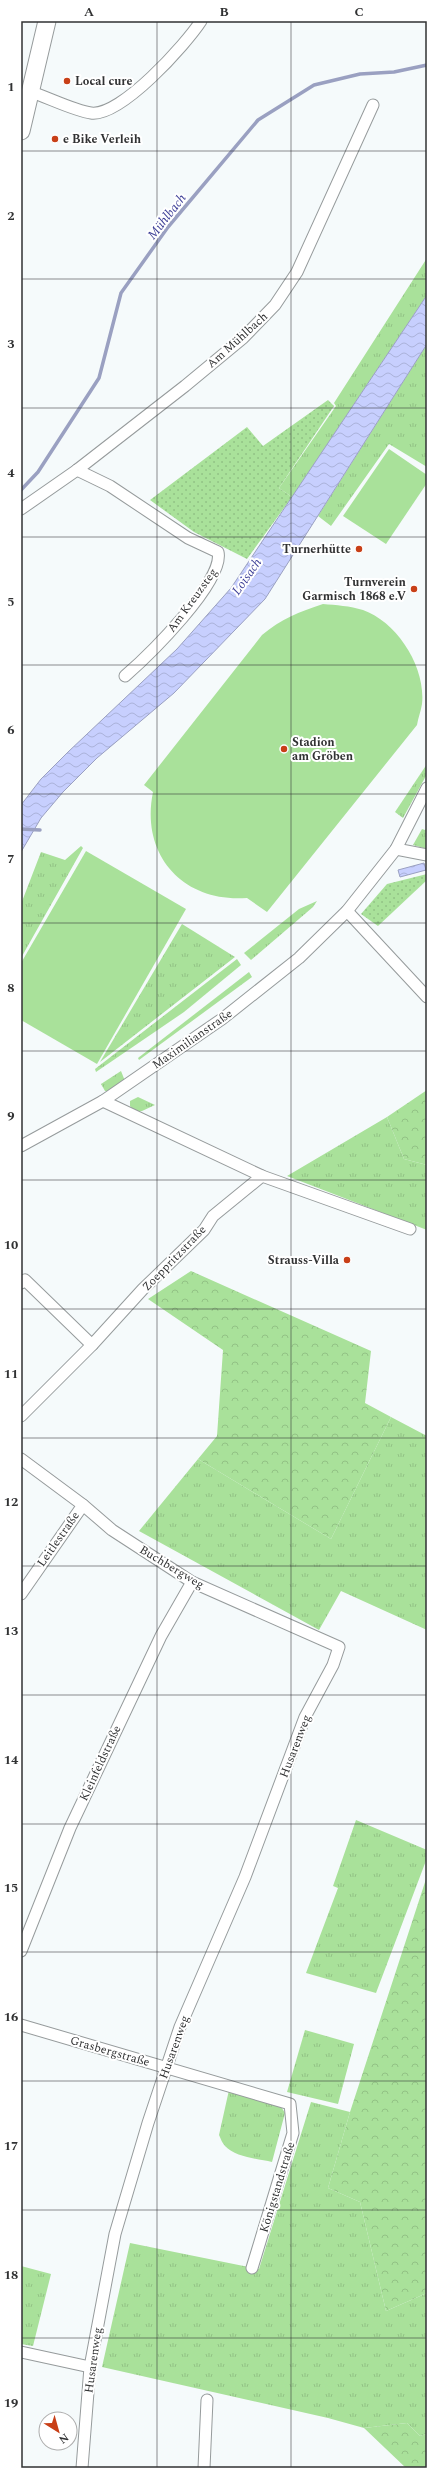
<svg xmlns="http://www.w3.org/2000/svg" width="448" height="2489" font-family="Spectral,serif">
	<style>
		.grass { fill: url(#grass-tufts) }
		.forest { fill: url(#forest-crowns) }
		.park { fill: url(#park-dots) }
		.pitch { fill: #a9e19a }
		.water { fill: url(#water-waves); stroke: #9aa0c1 }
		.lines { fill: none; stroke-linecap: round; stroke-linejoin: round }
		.stream { stroke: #9aa0c1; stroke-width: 3.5 }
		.minor-casing { stroke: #969b9c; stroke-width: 13 }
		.primary-casing { stroke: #969b9c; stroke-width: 19 }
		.minor { stroke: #fff; stroke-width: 11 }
		.primary { stroke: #fff; stroke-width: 17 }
		.grid { fill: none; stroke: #313233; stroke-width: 1; stroke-opacity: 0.55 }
		.poi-dot { fill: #c83f17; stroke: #fff; stroke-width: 1.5 }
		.labels { text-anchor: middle; stroke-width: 4; stroke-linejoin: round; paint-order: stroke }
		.poi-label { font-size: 12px; font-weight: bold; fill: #313233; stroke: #fff; text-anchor: start }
		.street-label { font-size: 12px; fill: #313233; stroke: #fff }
		.water-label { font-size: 13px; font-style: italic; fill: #3c3e96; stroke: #fff }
		.neatline { fill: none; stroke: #313233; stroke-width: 1.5 }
		.grid-label { font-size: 13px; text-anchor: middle; font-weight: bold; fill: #313233 }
	</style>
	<defs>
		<pattern id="grass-tufts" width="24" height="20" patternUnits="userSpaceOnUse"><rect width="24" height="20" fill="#a9e19a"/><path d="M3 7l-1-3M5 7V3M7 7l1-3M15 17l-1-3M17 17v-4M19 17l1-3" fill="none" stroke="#92c285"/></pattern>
		<pattern id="forest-crowns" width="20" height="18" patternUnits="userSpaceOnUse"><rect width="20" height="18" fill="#a9e19a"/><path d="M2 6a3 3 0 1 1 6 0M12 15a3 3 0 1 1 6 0" fill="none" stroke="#92c285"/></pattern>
		<pattern id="park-dots" width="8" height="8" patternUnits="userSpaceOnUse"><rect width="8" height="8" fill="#a9e19a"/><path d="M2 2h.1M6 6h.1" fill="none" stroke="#92c285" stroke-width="1.8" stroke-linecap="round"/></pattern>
		<pattern id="water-waves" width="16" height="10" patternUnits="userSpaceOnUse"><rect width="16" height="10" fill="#c7cffe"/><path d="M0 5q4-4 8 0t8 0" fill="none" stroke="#abb2da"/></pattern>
	</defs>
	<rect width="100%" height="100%" fill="#f5fafb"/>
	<g class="grass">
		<path d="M427,258v37l-135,202 -13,-9 57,-82 -2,-3z"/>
		<path d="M427,344v123l-38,-23 -58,82 -13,-10z"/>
		<path d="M427,764v10l-24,44 -8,-6z"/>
		<path d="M427,828v21l-14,-4 9,-16 3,1z"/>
		<path d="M81,846l2,2 -62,110v-54l20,-52 24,8z"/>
		<path d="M317,901l-4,6 -62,53 -7,-7 55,-44z"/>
		<path d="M182,924l53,33 -135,105z"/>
		<path d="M237,959l4,6 -57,47 -88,60 -1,-3z"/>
		<path d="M249,972l3,5 -113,83 -1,-2z"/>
		<path d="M121,1071l4,10 -15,10h-5l-4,-7z"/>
		<path d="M138,1097l17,8 -13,6 -7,1 -5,-6v-5z"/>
		<path d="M387,1117l17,42 23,6v65l-140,-54z"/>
		<path d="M391,1417l36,19v194l-86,-39 -22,39 -180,-99 59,-72 133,80z"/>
		<path d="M356,1820l71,30v8l-51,135 -70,-20 32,-85 -5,-2z"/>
		<path d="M305,2030l49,14 -16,60 -51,-12z"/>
		<path d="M229,2090l51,15 5,8 -13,49c-14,-3 -37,-5 -47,-16 -3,-3 -4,-7 -6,-11z"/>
		<path d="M311,2102l39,10 -22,76 32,14 26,109 41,-18v141l-7,2 -13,-13 -43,5 -36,-10 -226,-51 28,-124 129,26z"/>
		<path d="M21,2266l30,8 -18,72 -12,-2z"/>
	</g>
	<g class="forest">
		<path d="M427,1090v75l-23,-6 -17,-42z"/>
		<path d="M191,1271l180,80 -6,52 26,14 -60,122 -133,-80 19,-23 6,-86 -75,-51z"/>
		<path d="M427,1876v417l-41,18 -26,-109 -32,-14 22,-76z"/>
		<path d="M407,2423l13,13 7,-2v34h-21l-42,-40z"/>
	</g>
	<g class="park">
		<path d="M328,400l6,6 -55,82 13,9 -45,62 -53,-27 -44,-32 97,-73 16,19z"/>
		<path d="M427,874v6l-49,46 -17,-12 26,-30z"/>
	</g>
	<g class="pitch">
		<path d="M389,449l38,26v8l-41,61 -43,-28z"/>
		<path d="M323,604c13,1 27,2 40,6 34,12 63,57 59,94 -1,7 -4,14 -5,21l-150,187 -20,-14c-64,5 -107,-43 -94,-106l-9,-7 118,-150c19,-16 37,-23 61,-31z"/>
		<path d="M86,851l100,58 -89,155 -76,-44v-57z"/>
	</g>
	<g class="water">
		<path d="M427,295v49l-162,255 -91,94 -77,65 -34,34 -22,26 -20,34v-47l20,-26 27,-27 109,-103 54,-61z"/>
		<path d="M424,863l2,7 -26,7 -2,-7z"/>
	</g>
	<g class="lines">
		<g class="stream">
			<path d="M21,490l17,-18 61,-94 22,-85 47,-66 90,-107 56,-35 46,-11 34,-2 33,-7"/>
			<path d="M21,829l19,1"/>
		</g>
		<defs>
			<g id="minor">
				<path d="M31,92c16,5 44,19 60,21 30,4 95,-69 110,-92"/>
				<path d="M77,470l33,16 78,52 30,14c7,29 -70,104 -93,124"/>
				<path d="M21,509l56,-39 108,-84 58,-48 32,-33 22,-33 76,-167"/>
				<path d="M396,849l31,6"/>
				<path d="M347,911l80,86"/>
				<path d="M103,1101l159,75 148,53"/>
				<path d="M21,1146l82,-45 119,-82 77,-61 48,-47 49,-62 31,-61"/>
				<path d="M21,1283l4,-3 67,65"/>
				<path d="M21,1416l71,-71 51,-56 61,-59 9,-14 49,-40"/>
				<path d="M21,1459l62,46 29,25 80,52 147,65 -6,18 -28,52 -60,160 -65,150 -32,96 -33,111 -25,133 -8,101"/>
				<path d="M21,1594l62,-89"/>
				<path d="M21,1951l49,-123 91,-192 31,-54"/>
				<path d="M21,2025l269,79 3,29 -41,135"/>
				<path d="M21,2352l69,15"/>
				<path d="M204,2468l3,-68"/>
			</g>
			<path id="primary" d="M21,131l26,-110"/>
		</defs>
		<use href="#minor" class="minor-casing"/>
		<use href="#primary" class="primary-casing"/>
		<use href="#minor" class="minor"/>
		<use href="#primary" class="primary"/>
	</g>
	<path class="grid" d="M157,21v2447M291,21v2447M21,151h406M21,279h406M21,408h406M21,537h406M21,665h406M21,794h406M21,923h406M21,1051h406M21,1180h406M21,1309h406M21,1438h406M21,1566h406M21,1695h406M21,1824h406M21,1952h406M21,2081h406M21,2210h406M21,2338h406"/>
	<g class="poi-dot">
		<circle cx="67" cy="81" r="4"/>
		<circle cx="55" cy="139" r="4"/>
		<circle cx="359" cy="549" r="4"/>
		<circle cx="414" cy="589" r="4"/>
		<circle cx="284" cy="749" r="4"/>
		<circle cx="347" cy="1260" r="4"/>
	</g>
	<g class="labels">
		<g class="poi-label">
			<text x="75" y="85">Local cure</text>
			<text x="63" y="143">e Bike Verleih</text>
			<text x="351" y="553" text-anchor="end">Turnerhütte</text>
			<text x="406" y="586" text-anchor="end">Turnverein<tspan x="406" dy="14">Garmisch 1868 e.V</tspan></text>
			<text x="292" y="746">Stadion<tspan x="292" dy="14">am Gröben</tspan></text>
			<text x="339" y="1264" text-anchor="end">Strauss-Villa</text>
		</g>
		<g class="street-label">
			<text transform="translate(237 340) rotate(-42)" y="4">Am Mühlbach</text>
			<text transform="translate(192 600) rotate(-54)" y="4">Am Kreuzsteg</text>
			<text transform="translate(192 1039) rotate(-35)" y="4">Maximilianstraße</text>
			<text transform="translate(174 1258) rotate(-46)" y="4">Zoeppritzstraße</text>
			<text transform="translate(58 1539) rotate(-55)" y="4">Leitlestraße</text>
			<text transform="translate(172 1567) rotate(31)" y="4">Buchbergweg</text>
			<text transform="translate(295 1746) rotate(-69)" y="4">Husarenweg</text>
			<text transform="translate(100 1763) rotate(-65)" y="4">Kleinfeldstraße</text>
			<text transform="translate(174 2047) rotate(-70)" y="4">Husarenweg</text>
			<text transform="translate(110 2051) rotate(16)" y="4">Grasbergstraße</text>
			<text transform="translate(277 2187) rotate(-73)" y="4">Königstandstraße</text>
			<text transform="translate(93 2360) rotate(-82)" y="4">Husarenweg</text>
		</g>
		<g class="water-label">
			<text transform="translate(166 216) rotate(-52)" y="5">Mühlbach</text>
			<text transform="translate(246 576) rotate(-55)" y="5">Loisach</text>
		</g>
	</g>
	<rect width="448" height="2489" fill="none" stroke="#ffffff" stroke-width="44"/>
	<g transform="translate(58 2431) rotate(143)"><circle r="19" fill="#ffffff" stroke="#adadad"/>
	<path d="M0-3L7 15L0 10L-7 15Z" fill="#c83f17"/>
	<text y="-6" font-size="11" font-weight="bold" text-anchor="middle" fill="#313233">N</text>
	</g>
	<rect x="22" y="22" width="404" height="2445" class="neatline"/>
	<g class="grid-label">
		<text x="89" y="16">A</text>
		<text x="224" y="16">B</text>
		<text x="359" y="16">C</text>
		<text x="11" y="91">1</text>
		<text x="11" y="220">2</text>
		<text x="11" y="348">3</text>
		<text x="11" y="477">4</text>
		<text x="11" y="606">5</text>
		<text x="11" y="734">6</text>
		<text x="11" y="863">7</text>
		<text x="11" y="992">8</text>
		<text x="11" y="1120">9</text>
		<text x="11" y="1249">10</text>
		<text x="11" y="1378">11</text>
		<text x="11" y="1506">12</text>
		<text x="11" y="1635">13</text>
		<text x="11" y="1764">14</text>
		<text x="11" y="1892">15</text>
		<text x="11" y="2021">16</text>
		<text x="11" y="2150">17</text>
		<text x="11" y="2279">18</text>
		<text x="11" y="2407">19</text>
	</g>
</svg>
